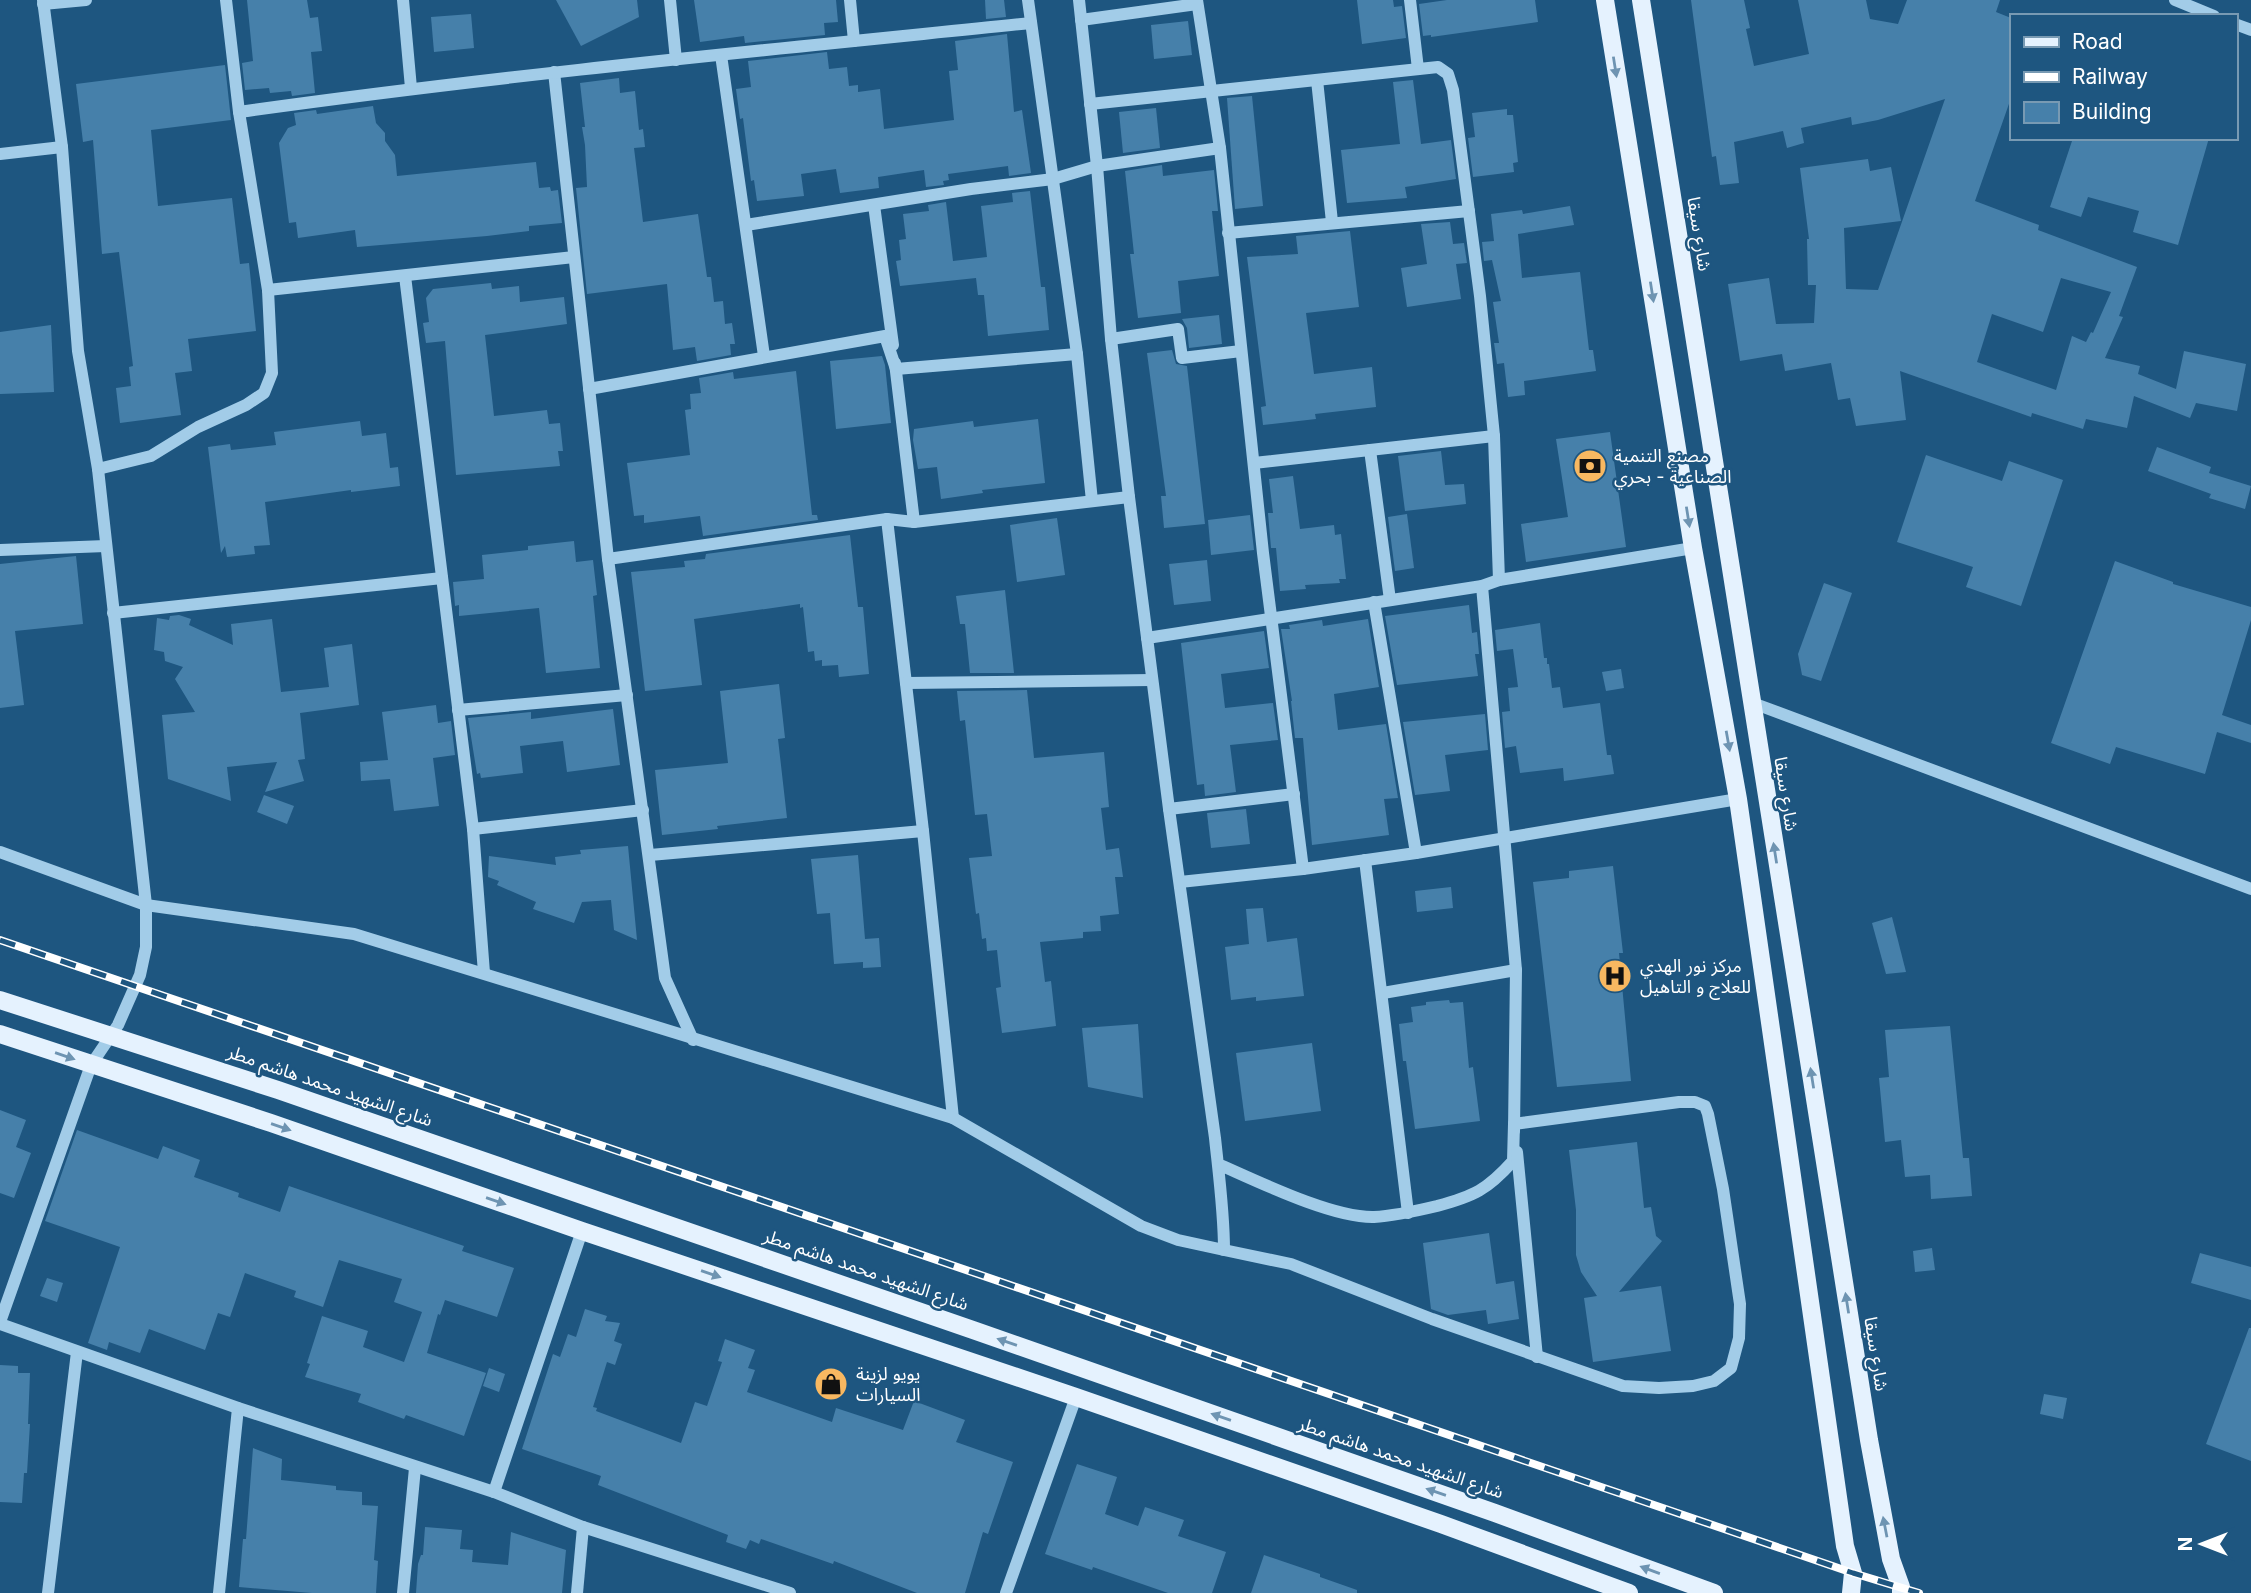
<svg xmlns="http://www.w3.org/2000/svg" width="2251" height="1593" font-family="Inter,'Noto Sans Arabic',sans-serif">
	<style>
		.building { fill: #4680aa; fill-rule: evenodd }
		.lines { fill: none; stroke-linecap: round; stroke-linejoin: round }
		.minor { stroke: #a2cce8; stroke-width: 12 }
		.major { stroke: #e5f2fe; stroke-width: 18 }
		.rail-casing { stroke: #fff; stroke-width: 8 }
		.rail { stroke: #1e5680; stroke-width: 5; stroke-dasharray: 16; stroke-linecap: butt }
		.oneway { fill: #6e94b2 }
		.labels { text-anchor: middle; stroke-width: 5; stroke-linejoin: round; paint-order: stroke }
		.street-label { font-size: 18px; fill: #fff; stroke: #1e5680 }
		.poi-label { font-size: 18px; fill: #fff; stroke: #1e5680; text-anchor: start }
	</style>
	<rect width="100%" height="100%" fill="#1e5680"/>
	<g class="building">
		<path d="M247,0h60l3,18 8,-1 4,34 -11,1 4,41 -23,3 -1,-5 -21,2 -1,-5 -24,2 -3,-27 11,-2z"/>
		<path d="M556,0h81l2,17 -58,29z"/>
		<path d="M694,0h142l2,22 -14,1 1,12 -80,8 -1,-7 -44,6z"/>
		<path d="M985,0h19l2,17 -20,2z"/>
		<path d="M1357,0h36l1,7 8,-1 4,32 -44,6z"/>
		<path d="M1447,0h88l3,22 -107,15v-2l-8,1 -4,-32z"/>
		<path d="M1691,0h53l6,28 -4,1 8,37 55,-12 -11,-54h68l4,19 28,5 9,-24h93l-4,12 15,6v80l-36,103 64,24 -1,5 99,37 -18,49 4,1 -18,41 35,8 -2,8 38,15 8,-38 62,13 -9,47 -41,-8 -6,15 -56,-22 -7,32 -41,-9 -3,10 -51,-16 -1,4 -131,-46 6,49 -50,6 -6,-28 -12,2 -7,-37 -46,8 -3,-17 -42,7 -12,-77 41,-6 7,46 38,-1 2,-38h-8l-1,-46h2l-9,-71 68,-9 2,12 21,-4 10,54 -57,7 2,61 32,1 67,-191 -67,21 -26,5 -1,-8 -50,11 3,15 -17,5 -4,-17 -49,11 5,41 -19,2 -4,-29 -4,1zM2061,278l50,14 -18,41 -2,-1 -5,10 -14,-6 -16,54 -79,-28 15,-48 51,18z"/>
		<path d="M471,14l3,34 -40,4 -3,-35z"/>
		<path d="M1188,21l4,34 -38,4 -3,-34z"/>
		<path d="M1007,34l7,78 8,-2 9,63 -22,3 -1,-10 -60,8 1,6 -6,1 1,4 -18,2 -2,-17 -46,7 1,11 -39,5 -4,-24 -35,5 3,22 -47,5 -3,-21 -3,1 -8,-63 -3,1 -4,-30 15,-2 -3,-26 79,-9 2,17 18,-2 2,19 9,-1v7l22,-3 4,40 70,-9 -5,-49 9,-1 -3,-29z"/>
		<path d="M225,65l6,55 -80,10 7,76 74,-8 8,66 9,-1 7,68 -68,8 4,32 -17,2 6,42 -61,8 -4,-35 15,-2 -2,-19 4,-1 -14,-114 -17,2 -9,-114 -10,2 -7,-58z"/>
		<path d="M619,78l1,15 15,-2 4,39 4,-1 2,18 -11,1 9,74 55,-8 9,63h4l3,25 9,-1 2,23 7,-1 3,21h-5l1,11 -34,6 -2,-14 -22,3 -6,-66 -80,10 -11,-106 11,-1 -2,-42 -3,-18h3l-5,-44z"/>
		<path d="M1413,80l8,64 30,-4 5,39 -51,8 2,11 -60,5 -6,-53 59,-6 -7,-62z"/>
		<path d="M1252,96l11,110 -28,3 -8,-111z"/>
		<path d="M373,106l3,17 9,10v8l10,14 2,21 139,-14 3,26 11,-1 1,4 7,-1 4,33 -33,3v5l-42,5 -130,11 -2,-17 -57,8 -2,-16 -7,1 -10,-80 9,-15 8,-3 -2,-12 22,-3 1,4z"/>
		<path d="M1156,108l4,40 -37,5 -4,-41z"/>
		<path d="M1507,109v6h6l5,47 -5,1 1,9 -41,5 -5,-39 7,-1 -3,-24z"/>
		<path d="M2073,138h136l-31,107 -45,-13 6,-21 -51,-14 -7,20 -31,-10z"/>
		<path d="M1162,165l1,11 51,-6 4,41h-6l7,65 -41,5 3,32 -43,5 -8,-64h4l-9,-83z"/>
		<path d="M1030,191l11,96h4l4,43 -61,6 -4,-41h-6l-2,-17 -76,8 -4,-25 5,-1 -2,-20 7,-1 -3,-25 26,-3 -1,-6 18,-3 7,59 34,-4 -6,-51 32,-4 -1,-9z"/>
		<path d="M1570,206l4,19 -56,9 4,44 58,-6 9,78h4l3,21 -72,10 1,14 -17,2 -4,-34 -7,1 -3,-21h5l-6,-41 8,-1 -9,-41 -8,1 -2,-19 12,-1 -3,-27 31,-4 1,4z"/>
		<path d="M1450,222l3,22 11,-1 3,20 -11,1 5,35 -54,8 -6,-39 26,-4 -6,-40z"/>
		<path d="M1350,231l9,76 -53,6 8,61 58,-7 4,40 -61,7 1,5 -53,6 -2,-18 5,-1 -19,-149 51,-3 -2,-18z"/>
		<path d="M491,283l1,6 27,-3 1,16 44,-5 3,27 -82,11 9,81 53,-6 2,14 11,-1 3,28h-5l2,15 -104,9 -11,-134 -19,2 -3,-20 6,-1 -3,-24 7,-9z"/>
		<path d="M1219,315l3,29 -33,4 -2,-20 -5,-9z"/>
		<path d="M51,325l3,67 -54,2v-62z"/>
		<path d="M1172,350l4,14 11,2 18,158 -41,4 -3,-32h5l-19,-143z"/>
		<path d="M882,356l3,9 6,58 -55,6 -6,-68z"/>
		<path d="M796,371l16,144h5l1,5 -115,16 -3,-20 -56,7v-8l-10,1 -7,-53 63,-8 -5,-45 6,-1 -1,-15 11,-1 -2,-15 34,-6 1,7z"/>
		<path d="M1038,419l7,64 -63,7 1,3 -42,6 -4,-32 -19,2 -5,-29 1,-11 59,-8 1,6z"/>
		<path d="M360,421l2,15 24,-3 4,35 8,-1 2,19 -49,6v-2l-86,12 5,43 -16,1 1,8 -28,3 -2,-11 -4,7 -13,-106 22,-3 1,6 45,-5 -2,-13z"/>
		<path d="M1610,432l16,115 -100,15 -5,-38 47,-7 -12,-78z"/>
		<path d="M2157,447l54,20 -2,6 42,13 -6,23 -36,-11 2,-4 -63,-23z"/>
		<path d="M1441,451l4,34 19,-1 2,20 -61,7 -7,-55z"/>
		<path d="M1926,455l76,26 7,-20 54,19 -42,126 -55,-19 7,-20 -76,-25z"/>
		<path d="M1293,476l7,53 34,-4 1,10 6,-1 5,45h-7l1,4 -35,2 1,4 -26,2 -4,-43h-5l-3,-35h5l-4,-34z"/>
		<path d="M1407,514l7,54 -19,3 -7,-54z"/>
		<path d="M1250,515l4,35 -43,5 -3,-35z"/>
		<path d="M1057,518l8,57 -48,7 -7,-57z"/>
		<path d="M850,535l8,72h5l6,67 -30,3 -1,-12 -16,1v-6l-7,1 -1,-10 -6,1 -5,-45 -3,1v-4l-106,15 8,66 -57,6 -14,-119 54,-5 -1,-6 21,-2 1,-5z"/>
		<path d="M574,541l2,21 17,-2 4,35 -4,1 7,72 -54,5 -7,-65 -80,8v-11l-4,1 -2,-24 31,-3 -2,-24 46,-5v-4z"/>
		<path d="M76,556l7,68 -68,7 9,74 -24,3v-144z"/>
		<path d="M1207,560l4,41 -37,4 -5,-41z"/>
		<path d="M2115,561l58,21v2l78,23v13l-29,95 29,10v18l-34,-11 -12,42 -89,-27 -6,17 -59,-21z"/>
		<path d="M1824,583l28,10 -31,88 -19,-6 -4,-21z"/>
		<path d="M1005,590l9,83h-44l-5,-49h-5l-4,-28z"/>
		<path d="M1469,605l3,28 5,-1 2,22h-4l3,22 -81,9 -12,-69z"/>
		<path d="M179,615l12,4 -2,6 44,20 -2,-21 41,-5 9,73 48,-5 -5,-39 28,-4 7,61 -59,8 5,46 -7,1 6,21 -39,11 12,-30 -50,5 4,34 -63,-22 -6,-64 33,-3 -20,-33 8,-12 -18,-6 -1,-9 -10,-2 3,-32 12,2 1,-4z"/>
		<path d="M1368,619l11,68 -45,7 4,36 48,-6 12,74 -14,1 5,36 -77,10 -9,-107h-8l-4,-37h1l-11,-72h9l-1,-4 33,-5 1,6z"/>
		<path d="M1540,623l4,35h3v6h2l3,24 8,-1 3,21 37,-5 7,52h4l3,19 -50,7 -1,-13 -43,5 -4,-27 -11,2 -3,-36 8,-1 -2,-23 10,-1 -5,-38 -16,2 -2,-21z"/>
		<path d="M1264,631l5,37 -48,6 4,34 48,-5 5,37 -48,5 6,47 -31,4 -1,-12 -7,1 -16,-142z"/>
		<path d="M1621,669l3,19 -18,3 -4,-19z"/>
		<path d="M779,684l6,54 -7,1 9,79 -70,8 1,3 -56,6 -7,-65 73,-7 -8,-72z"/>
		<path d="M1027,690l7,68 70,-6 5,55 -8,1 5,42 13,-2 4,29h-8l4,37 -19,2 1,15 -18,1v6l-43,4 5,40 6,-1 5,45 -54,7 -6,-45 5,-1 -4,-37 -10,1 -1,-13 -4,1 -3,-26 -3,1 -7,-56 23,-2 -5,-42 -12,1 -10,-95 -5,1 -3,-30z"/>
		<path d="M436,705l2,18 13,-2 4,34 -22,3 6,48 -45,5 -4,-32 -29,2 -1,-19 28,-2 -6,-48z"/>
		<path d="M613,709l7,56 -53,7 -4,-31 -43,5 3,27 -42,5 -1,-5 -3,1 -9,-56 63,-6v7z"/>
		<path d="M1485,714l3,36 -43,5 5,36 -35,4 -12,-73z"/>
		<path d="M264,795l30,11 -7,18 -30,-12z"/>
		<path d="M1246,809l4,35 -39,4 -4,-35z"/>
		<path d="M628,846l9,94 -23,-10 -3,-30 -29,2 -8,21 -41,-14 3,-7 -39,-17 2,-4 -11,-4 1,-21 67,9 -1,-8 26,-3 -1,-4z"/>
		<path d="M858,855l7,84 14,-1 2,29 -18,1v-6l-29,2 -4,-51 -13,1 -6,-55z"/>
		<path d="M1613,866l10,87h-4l12,128 -74,6 -24,-205 36,-4v-7z"/>
		<path d="M1451,887l2,21 -36,4 -2,-21z"/>
		<path d="M1263,908l4,34 30,-4 7,58 -48,5v-4l-25,3 -6,-53 24,-3 -3,-35z"/>
		<path d="M1892,917l14,55 -20,2 -14,-51z"/>
		<path d="M1449,1000l1,3 13,-1 6,66 4,-1 7,54 -65,8 -9,-68h-3l-4,-37 14,-2 -2,-15 15,-2v-3z"/>
		<path d="M1138,1024l5,74 -55,-11 -6,-59z"/>
		<path d="M1950,1026l13,132h6l3,38 -41,3 -1,-24 -25,2 -4,-37 -16,2 -6,-64 10,-1 -4,-47z"/>
		<path d="M1312,1043l9,68 -76,10 -9,-68z"/>
		<path d="M0,1110l26,10 -10,27 15,6 -17,45 -14,-5z"/>
		<path d="M77,1130l81,29 5,-13 37,14 -6,17 45,16 -1,4 42,15 9,-26 175,60 -2,5 52,17 -17,49 -52,-17 -5,15 -2,-1 -11,39 59,20 -22,63 -58,-21 -2,4 -46,-17 3,-8 -56,-17 5,-13 -3,-1 15,-47 46,15 -5,16 41,15 18,-50 -28,-10 8,-23 -63,-19 -16,47 -29,-10 2,-6 -51,-18 -15,44 -12,-4 -13,37 -56,-21 -9,24 -31,-11 -2,8 -19,-7 32,-96 -75,-26z"/>
		<path d="M1637,1142l7,66 7,-1 5,29 6,5 -43,51 42,-6 10,65 -78,11 -9,-64 13,-2 -16,-24 -5,-17v-45l-7,-60z"/>
		<path d="M1489,1233l7,51 18,-3 5,38 -31,5 -2,-14 -38,5 -17,-6 -8,-66z"/>
		<path d="M1932,1248l3,22 -20,2 -2,-21z"/>
		<path d="M2200,1253l51,14v33l-60,-17z"/>
		<path d="M47,1278l16,5 -6,19 -17,-6z"/>
		<path d="M585,1309l22,7 -2,5 15,2 -6,18 8,3 -7,21 -8,-3 -14,45 4,1 -1,3 85,32 14,-41 12,4 15,-44 -4,-1 7,-22 30,11 -7,18 7,2 -8,22 85,30 4,-14 67,22 11,-29 51,19 -9,22 57,20 -25,72 -5,-2 -18,61h-48l-83,-32 -1,3 -72,-25 -2,5 -9,-4 -4,9 -20,-7 2,-7 -130,-50 3,-9 -79,-27 31,-95 7,3 8,-23 8,3z"/>
		<path d="M2249,1328h2v133l-45,-17z"/>
		<path d="M0,1365l18,1v7h12l-2,51h2l-3,49h-3l-2,30 -22,-1z"/>
		<path d="M489,1368l16,6 -6,18 -16,-6z"/>
		<path d="M2044,1394l23,4 -4,21 -23,-5z"/>
		<path d="M253,1448l29,11 -1,21 55,6v4l26,2v13l16,1 -4,54 4,1 -2,32h-64l-73,-6 4,-48h3z"/>
		<path d="M1077,1464l40,13 -12,37 33,12 7,-19 39,13 -6,16 48,16 -14,41h-44l-75,-26 -1,3 -47,-16z"/>
		<path d="M425,1527l37,3 -2,19 13,1 -1,12 36,3 3,-33 55,18 -4,43h-146l2,-29 3,-9h2z"/>
		<path d="M1264,1555l56,19v3l37,13v3h-106z"/>
	</g>
	<g class="lines">
		<g class="minor">
			<path d="M403,0l8,88"/>
			<path d="M670,0l6,60"/>
			<path d="M850,0l4,41"/>
			<path d="M1028,0l49,354 15,147"/>
			<path d="M1079,0l18,166 14,173 18,158 40,312 46,329c4,38 9,75 9,112l67,14 141,55 191,67 36,2 34,-2 21,-5 17,-13 8,-30 1,-34 -17,-115 -15,-75 -3,-8 -10,-4h-16l-165,22 -1,37c-26,29 -39,35 -76,45 -21,5 -42,10 -63,11 -42,1 -117,-36 -156,-53"/>
			<path d="M1197,0l23,148 43,405 40,316"/>
			<path d="M1410,0l8,69"/>
			<path d="M2175,0l39,16"/>
			<path d="M43,4l43,-4"/>
			<path d="M1081,20l116,-16"/>
			<path d="M2235,24l16,6"/>
			<path d="M721,55l43,301"/>
			<path d="M554,72l54,487 57,419 28,62"/>
			<path d="M1317,80l15,142"/>
			<path d="M1090,104l348,-37 10,7 5,16 27,206 14,140 5,144"/>
			<path d="M239,112c263,-37 527,-62 792,-89"/>
			<path d="M0,154l62,-7"/>
			<path d="M874,205l19,140"/>
			<path d="M746,225l225,-36 82,-10 44,-13 123,-18"/>
			<path d="M1228,233l241,-22"/>
			<path d="M405,276l68,553 11,144"/>
			<path d="M268,290l306,-33"/>
			<path d="M1111,339l67,-10 4,29 59,-7"/>
			<path d="M895,363l19,159"/>
			<path d="M589,389l296,-53 11,33 181,-15"/>
			<path d="M1370,450l20,150"/>
			<path d="M1254,463l240,-27"/>
			<path d="M98,469l53,-13 47,-29 48,-22 18,-12 8,-20 -4,-83 -29,-178 -13,-112"/>
			<path d="M887,519l36,312 30,287"/>
			<path d="M0,550l106,-4"/>
			<path d="M608,559l279,-40 27,3 215,-25"/>
			<path d="M1482,586l34,384 -2,161"/>
			<path d="M1374,602l42,251"/>
			<path d="M113,613l329,-35"/>
			<path d="M1147,638l335,-52 17,-6 194,-32"/>
			<path d="M906,683l246,-3"/>
			<path d="M1750,702l501,187"/>
			<path d="M458,710l169,-15"/>
			<path d="M1169,809l125,-15"/>
			<path d="M473,829l170,-19"/>
			<path d="M0,852l146,53 208,29 599,184 188,108 37,14 46,10"/>
			<path d="M650,855l273,-24"/>
			<path d="M1365,860l43,353"/>
			<path d="M1180,882l123,-13 113,-16 322,-54"/>
			<path d="M1383,993l133,-23"/>
			<path d="M1517,1152l20,205"/>
			<path d="M0,1322l91,-257 27,-40 22,-50 6,-28v-42l-48,-436 -20,-118 -16,-204 -19,-147"/>
			<path d="M0,1324l238,84 256,84 89,35 207,66"/>
			<path d="M494,1492l88,-261"/>
			<path d="M48,1593l29,-241"/>
			<path d="M219,1593l19,-185"/>
			<path d="M403,1593l12,-125"/>
			<path d="M577,1593l6,-66"/>
			<path d="M1006,1593l70,-196"/>
		</g>
		<g class="major">
			<path d="M1605,0l88,548 45,251 107,747 8,27 -2,20"/>
			<path d="M1641,0l228,1440 22,119 10,28v6"/>
			<path d="M0,1000l278,90 695,240 522,183 219,80"/>
			<path d="M0,1034l271,89 311,108 494,166 365,127 188,69"/>
		</g>
		<defs>
			<path id="rail" d="M0,940l1853,633 66,20"/>
		</defs>
		<use href="#rail" class="rail-casing"/>
		<use href="#rail" class="rail"/>
	</g>
	<defs><path id="oneway-solid" d="M-6-.8H1V-3.2L6.5 0L1 3.2V.8H-6Z" transform="scale(1.75)"/></defs>
	<g class="oneway">
		<use href="#oneway-solid" transform="translate(1615 67) rotate(81)"/>
		<use href="#oneway-solid" transform="translate(1652 292) rotate(81)"/>
		<use href="#oneway-solid" transform="translate(1688 517) rotate(81)"/>
		<use href="#oneway-solid" transform="translate(1728 741) rotate(80)"/>
		<use href="#oneway-solid" transform="translate(1775 853) rotate(-99)"/>
		<use href="#oneway-solid" transform="translate(65 1056) rotate(19)"/>
		<use href="#oneway-solid" transform="translate(1812 1078) rotate(-99)"/>
		<use href="#oneway-solid" transform="translate(281 1127) rotate(19)"/>
		<use href="#oneway-solid" transform="translate(496 1201) rotate(19)"/>
		<use href="#oneway-solid" transform="translate(711 1274) rotate(19)"/>
		<use href="#oneway-solid" transform="translate(1847 1303) rotate(-99)"/>
		<use href="#oneway-solid" transform="translate(1007 1342) rotate(-161)"/>
		<use href="#oneway-solid" transform="translate(1221 1417) rotate(-161)"/>
		<use href="#oneway-solid" transform="translate(1436 1492) rotate(-161)"/>
		<use href="#oneway-solid" transform="translate(1885 1527) rotate(-101)"/>
		<use href="#oneway-solid" transform="translate(1650 1570) rotate(-160)"/>
	</g>
	<defs>
		<symbol id="bank-disc" viewBox="-11 -11 22 22"><circle r="9.5" fill="#f8b861" stroke="#1e5680"/><path d="M-6-4H6V4H-6ZM0-2.3a2.3 2.3 0 1 0 0 4.6a2.3 2.3 0 1 0 0-4.6Z" fill="#111"/></symbol>
		<symbol id="hospital-disc" viewBox="-11 -11 22 22"><circle r="9.5" fill="#f8b861" stroke="#1e5680"/><path d="M-5-5h3v3.5h4V-5h3V5h-3V1.5h-4V5h-3Z" fill="#111"/></symbol>
		<symbol id="shop-disc" viewBox="-11 -11 22 22"><circle r="9.5" fill="#f8b861" stroke="#1e5680"/><path d="M-5-2.5h2.3a2.7 3.5 0 0 1 5.4 0H5L5.5 6h-11ZM-1.5-2.5h3a1.5 2.3 0 0 0-3 0Z" fill="#111"/></symbol>
	</defs>
	<g fill-rule="evenodd">
		<use href="#bank-disc" x="1571" y="447" width="38" height="38"/>
		<use href="#hospital-disc" x="1596" y="957" width="38" height="38"/>
		<use href="#shop-disc" x="812" y="1365" width="38" height="38"/>
	</g>
	<g class="labels">
		<g class="street-label">
			<text transform="translate(1699 234) rotate(81)" y="6">شارع سيقا</text>
			<text transform="translate(1786 794) rotate(81)" y="6">شارع سيقا</text>
			<text transform="translate(330 1086) rotate(19)" y="6">شارع الشهيد محمد هاشم مطر</text>
			<text transform="translate(866 1270) rotate(19)" y="6">شارع الشهيد محمد هاشم مطر</text>
			<text transform="translate(1876 1354) rotate(81)" y="6">شارع سيقا</text>
			<text transform="translate(1401 1458) rotate(19)" y="6">شارع الشهيد محمد هاشم مطر</text>
		</g>
		<g class="poi-label">
			<text x="1614" y="462">مصنع التنمية<tspan x="1614" dy="21">الصناعية - بحري</tspan></text>
			<text x="1640" y="972">مركز نور الهدي<tspan x="1640" dy="21">للعلاج و التاهيل</tspan></text>
			<text x="856" y="1380">يويو لزينة<tspan x="856" dy="21">السيارات</tspan></text>
		</g>
	</g>
	<rect x="2010" y="14" width="228" height="126" fill="#1e5680" stroke="#789ab3" stroke-width="2"/>
	<rect x="2024" y="37" width="35" height="10" fill="#e5f2fe" stroke="#789ab3" stroke-width="2"/>
	<text x="2072" y="49" font-size="21" fill="#ffffff">Road</text>
	<rect x="2024" y="72" width="35" height="10" fill="#ffffff" stroke="#789ab3" stroke-width="2"/>
	<text x="2072" y="84" font-size="21" fill="#ffffff">Railway</text>
	<rect x="2024" y="102" width="35" height="21" fill="#4680aa" stroke="#789ab3" stroke-width="2"/>
	<text x="2072" y="119" font-size="21" fill="#ffffff">Building</text>
	<g transform="translate(2202 1544) rotate(270)" stroke="#1e5680" stroke-width="5" paint-order="stroke">
	<path d="M0-5L12 26L0 18L-12 26Z" fill="#ffffff"/>
	<text y="-10" font-size="19" font-weight="bold" text-anchor="middle" fill="#ffffff">N</text>
	</g>
</svg>
